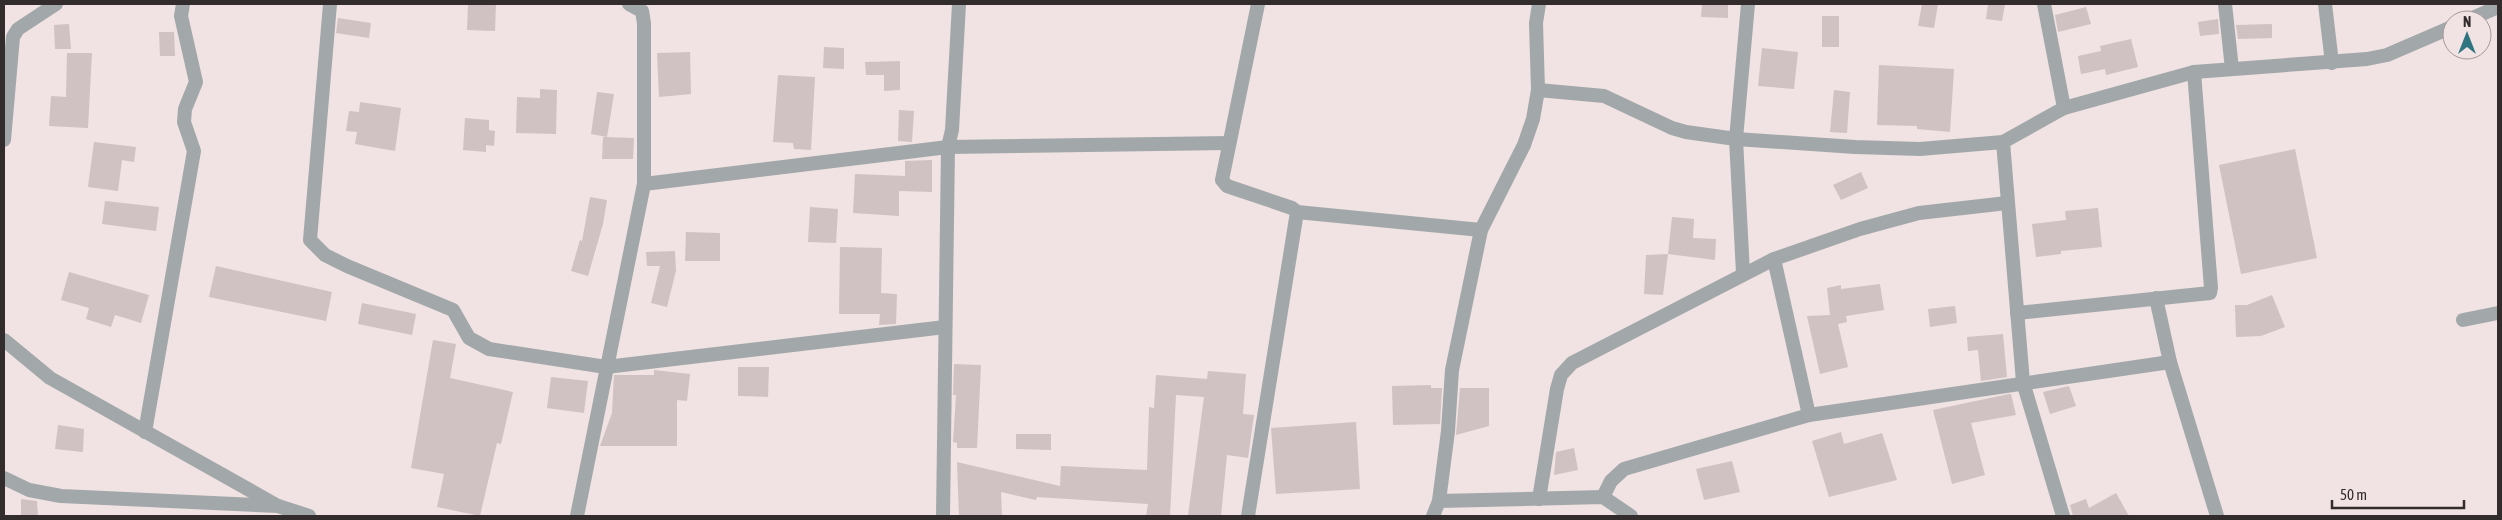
<svg xmlns="http://www.w3.org/2000/svg" width="2502" height="520" font-family="'Asap Condensed',sans-serif">
	<style>
		.building { fill: #d0c1c2 }
		.lines { fill: none; stroke-linecap: round; stroke-linejoin: round }
		.minor { stroke: #a2a8a9; stroke-width: 14 }
		.tertiary { stroke: #a2a8a9; stroke-width: 14 }
	</style>
	<rect width="100%" height="100%" fill="#f1e2e3"/>
	<g class="building">
		<path d="M468,4h28l-1,27 -28,-1z"/>
		<path d="M1702,4h26v14l-27,-1z"/>
		<path d="M1922,4h16l-4,24 -16,-2z"/>
		<path d="M1988,4h17l-3,17 -16,-2z"/>
		<path d="M2086,7l5,17 -33,8 -3,-17z"/>
		<rect x="1822" y="16" width="17" height="31"/>
		<path d="M338,18l33,5 -2,15 -33,-5z"/>
		<path d="M2218,19l1,15 -19,2 -2,-14z"/>
		<path d="M69,24l2,25h-16l-1,-24z"/>
		<path d="M2272,24v14l-34,1 -2,-14z"/>
		<path d="M159,32h15l1,24h-15z"/>
		<path d="M2131,39l7,28 -32,8 -1,-6 -24,5 -3,-18 23,-5 -1,-5z"/>
		<path d="M824,47l20,1v21l-21,-1z"/>
		<path d="M1762,48l36,4 -4,37 -36,-3z"/>
		<path d="M690,52l1,42 -32,3 -2,-44z"/>
		<path d="M67,53h25l-4,75 -39,-2 2,-30 15,1z"/>
		<path d="M900,61v29l-16,1v-16h-18l-1,-13z"/>
		<path d="M1879,65l75,4 -4,63 -33,-3v-3l-40,-1z"/>
		<path d="M778,75l37,2 -4,73 -17,-1 -1,-6 -20,-1z"/>
		<path d="M540,89l17,1 -1,44 -40,-1 1,-36 23,1z"/>
		<path d="M1834,90l16,2 -3,41 -17,-1z"/>
		<path d="M597,92l17,2 -7,43 -16,-3z"/>
		<path d="M360,102l41,6 -6,43 -40,-7 2,-12 -11,-1 3,-20 10,1z"/>
		<path d="M899,110l15,1 -2,31 -14,-1z"/>
		<path d="M465,118l24,2v10l6,1 -1,15 -8,-1v7l-23,-2z"/>
		<path d="M603,137l31,1 -1,21h-31z"/>
		<path d="M94,142l42,5 -2,15 -12,-2 -4,31 -30,-4z"/>
		<path d="M2295,149l22,109 -76,16 -22,-109z"/>
		<path d="M932,160v32l-33,-1v25l-46,-3 2,-39 50,2v-15z"/>
		<path d="M1861,172l7,16 -27,12 -8,-15z"/>
		<path d="M590,197l17,3 -4,24 -15,52 -17,-5 9,-31 2,1z"/>
		<path d="M105,201l54,6 -3,24 -54,-7z"/>
		<path d="M810,207l28,2 -2,34 -28,-1z"/>
		<path d="M2098,208l4,39 -41,4v3l-25,3 -4,-33 34,-4 -1,-9z"/>
		<path d="M1672,217l22,2 -1,19 23,1 -1,21 -47,-6z"/>
		<path d="M686,232l34,1v28h-35z"/>
		<path d="M840,247l42,1 -1,45 16,1 -1,30 -17,1 1,-11h-41z"/>
		<path d="M675,251l1,20 -9,36 -16,-4 9,-37h-13l-1,-14z"/>
		<path d="M1668,254l-5,41 -19,-1 2,-39z"/>
		<path d="M216,266l116,26 -6,29 -117,-24z"/>
		<path d="M69,272l80,23 -8,28 -26,-8 -4,12 -25,-8 3,-11 -28,-8z"/>
		<path d="M1880,284l4,26 -38,6 1,6 -9,2 10,43 -28,7 -13,-58 23,-1 -3,-27 14,-3v4z"/>
		<path d="M2272,295l13,32 -24,9 -25,1 -1,-32h12z"/>
		<path d="M362,303l54,11 -4,21 -54,-11z"/>
		<path d="M1955,306l2,17 -27,4 -2,-18z"/>
		<path d="M2003,334l4,43 -26,4 -3,-31 -10,1 -1,-14z"/>
		<path d="M433,340l23,4 -6,34 63,14 -12,52 -4,-1 -17,73 -43,-9 7,-33 -33,-6z"/>
		<path d="M954,364l27,1 -4,83h-20v-5l-4,-1 3,-47h-3z"/>
		<path d="M738,367h31l-1,30 -30,-1z"/>
		<path d="M654,370l36,4 -3,27 -10,-1v46h-77l12,-33 2,-38h40z"/>
		<path d="M1208,371l38,3 -3,40 11,1 -6,43 -21,-3 -6,61h-33l16,-119 -28,-2 -6,121h-24l2,-12 -111,-7 -1,3 -35,-8 1,24h-43l-2,-54 103,24 1,-20 86,4 2,-63 5,1 2,-33 51,4z"/>
		<path d="M551,377l37,4 -4,32 -37,-5z"/>
		<path d="M1431,385v3h11l-2,36 -47,1 -1,-39z"/>
		<path d="M2069,386l7,20 -26,8 -7,-22z"/>
		<path d="M1460,388h29v38l-33,9z"/>
		<path d="M2009,394h2l5,21 -45,8 14,52 -33,9 -19,-74z"/>
		<path d="M1356,422l4,67 -84,5 -5,-66z"/>
		<path d="M58,425l26,4 -1,23 -28,-3z"/>
		<path d="M1841,432l3,12 38,-11 15,47 -68,17 -17,-56z"/>
		<path d="M1016,434h35v16l-35,-1z"/>
		<path d="M1574,448l4,22 -24,5 2,-23z"/>
		<path d="M1732,461l8,31 -36,8 -8,-31z"/>
		<path d="M2116,493l13,23h-56l-3,-11 16,-6 3,9z"/>
		<path d="M21,499l16,2 1,15h-17z"/>
	</g>
	<g class="lines">
		<g class="minor">
			<path d="M330,4l-20,236 15,15 22,11 106,44 16,28 20,11 117,18 339,-40"/>
			<path d="M2044,4l20,104"/>
			<path d="M2225,4l7,65"/>
			<path d="M2325,4l7,59"/>
			<path d="M2468,20l30,-13"/>
			<path d="M1538,90l66,6 68,32 14,4 50,7 119,8 65,2 83,-7 61,-34 130,-36 173,-13 20,-4 65,-28"/>
			<path d="M4,140l9,-103 5,-8 38,-25"/>
			<path d="M2003,142l20,240 40,134"/>
			<path d="M644,184l304,-37 281,-4"/>
			<path d="M1297,212l184,18"/>
			<path d="M1774,259l35,156"/>
			<path d="M1743,273l-7,-134 12,-135"/>
			<path d="M2156,298l14,64 47,154"/>
			<path d="M2017,313l193,-20 1,-5 -17,-216"/>
			<path d="M2463,320l35,-7"/>
			<path d="M145,432l49,-281 -10,-29 1,-13 11,-27 -15,-66 2,-12"/>
			<path d="M4,478l25,12 32,6 217,10"/>
			<path d="M1603,497l8,-16 13,-12 185,-54 361,-53"/>
			<path d="M1539,499l18,-110 4,-14 11,-12 202,-104 86,-30 59,-16 88,-10"/>
			<path d="M1439,501l164,-4 28,19"/>
			<path d="M577,516l67,-332v-161l-2,-12 -13,-7"/>
			<path d="M943,516l5,-369 4,-17 7,-126"/>
			<path d="M1248,516l49,-304 -5,-4 -65,-22 -5,-6 36,-176"/>
			<path d="M1433,516l6,-15 9,-70 4,-61 29,-140 43,-85 9,-26 5,-29 -2,-67 3,-19"/>
		</g>
		<path class="tertiary" d="M4,340l46,38 228,128 31,10"/>
	</g>
	<rect width="2502" height="520" fill="none" stroke="#322c2c" stroke-width="10"/>
	<g transform="translate(2467 35)"><circle r="24" fill="#f1e2e3" stroke="#a5999a"/>
	<path d="M0-4L9 19L0 12L-9 19Z" fill="#2e7481"/>
	<text y="-8" font-size="14" font-weight="bold" text-anchor="middle" fill="#322c2c">N</text>
	</g>
	<path d="M2332 500v8h132v-8" fill="none" stroke="#322c2c" stroke-width="2.5"/>
	<text x="2340" y="500" font-size="15" fill="#322c2c" stroke="#f1e2e3" stroke-width="4" paint-order="stroke">50 m</text>
</svg>
